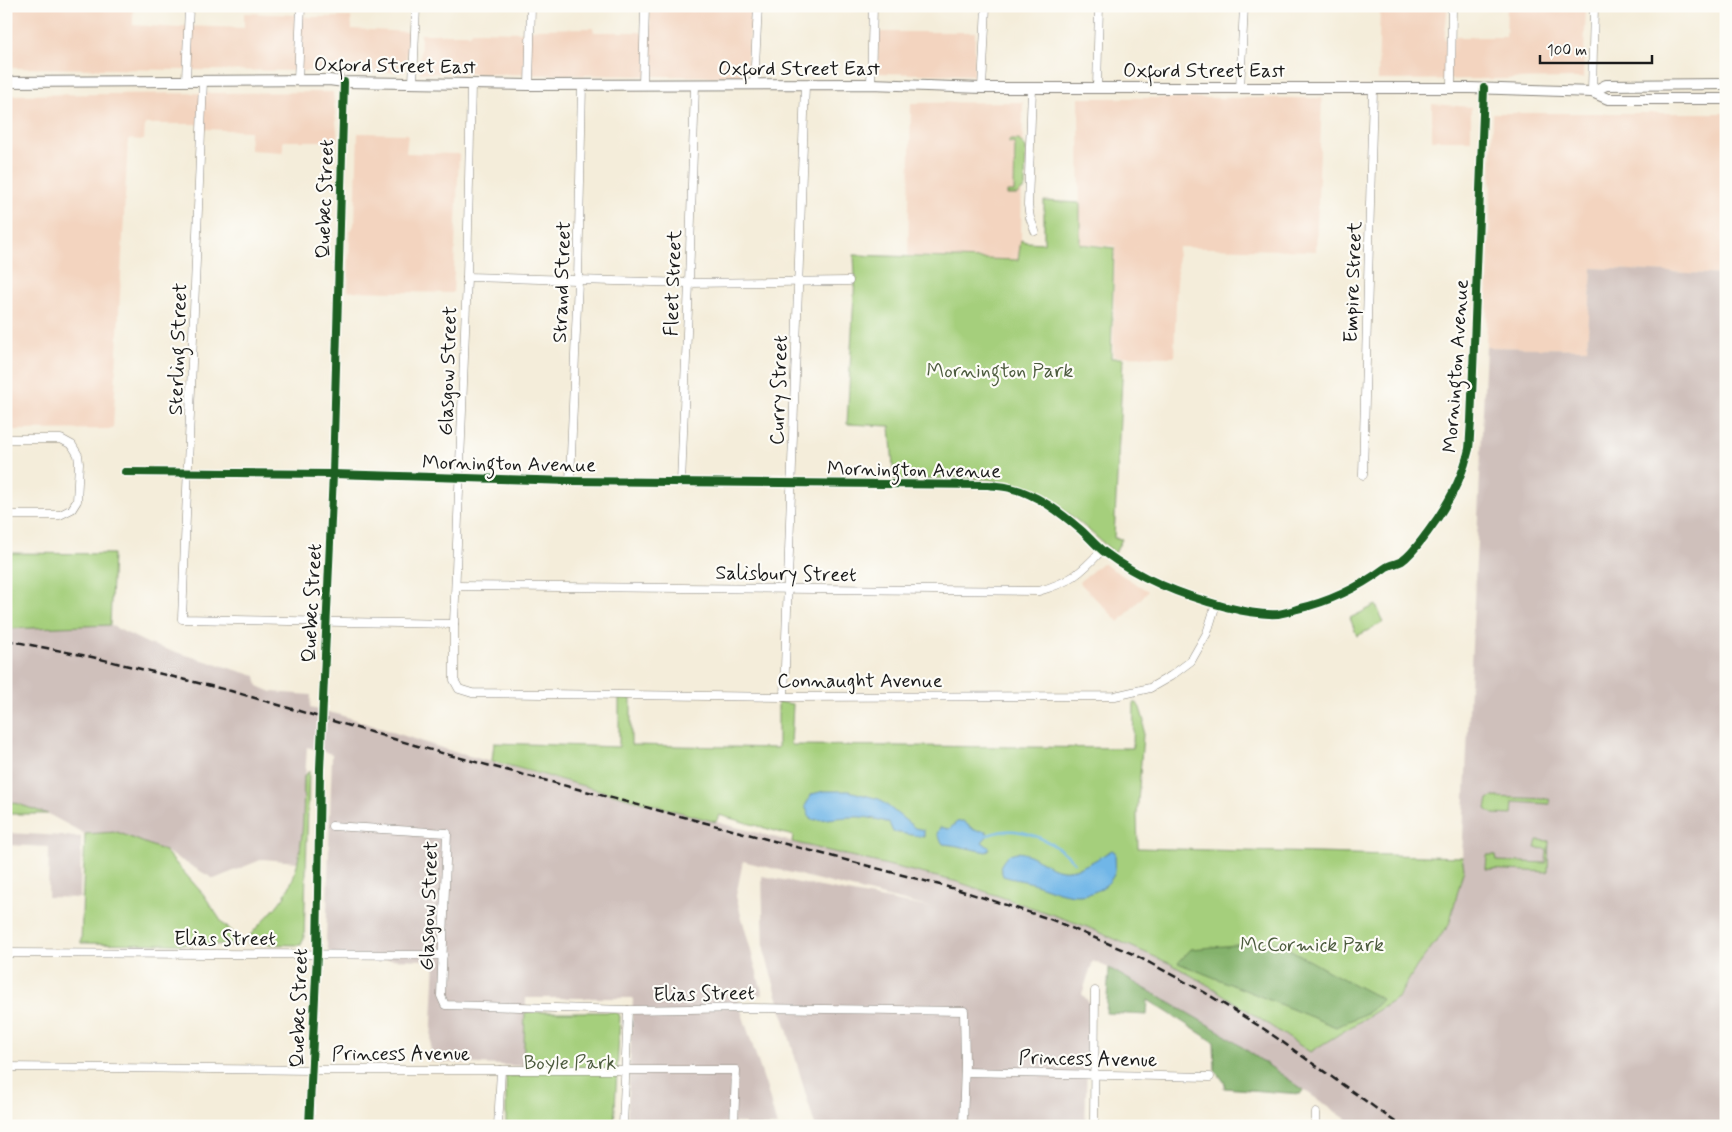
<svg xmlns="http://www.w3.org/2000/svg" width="1732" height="1132" font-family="Mynerve,sans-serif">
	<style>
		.built { fill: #f3d4bf }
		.industrial { fill: #cfc0bb }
		.green { fill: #a5cf7c; stroke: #60764c }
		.forest { fill: #84b26c; stroke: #506744 }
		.water { fill: #70b6e7; stroke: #466982 }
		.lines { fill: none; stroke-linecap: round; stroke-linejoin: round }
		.stream { stroke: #70b6e7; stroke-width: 2.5 }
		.minor-casing { stroke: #88847b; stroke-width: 9 }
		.major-casing { stroke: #88847b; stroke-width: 12 }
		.minor { stroke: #fff; stroke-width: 8 }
		.major { stroke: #fff; stroke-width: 10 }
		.rail { stroke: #1c1c1c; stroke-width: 2.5; stroke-dasharray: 8 4; stroke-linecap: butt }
		.minor-bridge-casing { stroke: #88847b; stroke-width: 9; stroke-linecap: butt }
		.minor-bridge { stroke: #fff; stroke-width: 8 }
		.cycleway-casing { stroke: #fdfcf7; stroke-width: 11 }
		.cycleway { stroke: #1b5e20; stroke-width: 8 }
		.labels { text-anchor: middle; stroke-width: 4.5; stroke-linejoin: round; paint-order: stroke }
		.street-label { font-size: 20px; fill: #1c1c1c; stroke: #fdfcf7 }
		.park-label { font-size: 20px; fill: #4c5b3e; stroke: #fdfcf7 }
	</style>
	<rect width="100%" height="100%" fill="#fdfcf7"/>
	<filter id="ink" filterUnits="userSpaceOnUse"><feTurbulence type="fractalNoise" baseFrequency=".02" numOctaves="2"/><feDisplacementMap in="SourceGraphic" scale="10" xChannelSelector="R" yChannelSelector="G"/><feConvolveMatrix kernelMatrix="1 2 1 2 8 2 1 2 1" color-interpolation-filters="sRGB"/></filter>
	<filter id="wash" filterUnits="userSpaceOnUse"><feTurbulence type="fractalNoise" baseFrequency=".0096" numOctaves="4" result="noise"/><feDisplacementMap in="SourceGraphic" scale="20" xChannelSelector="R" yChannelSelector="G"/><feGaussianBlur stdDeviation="1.12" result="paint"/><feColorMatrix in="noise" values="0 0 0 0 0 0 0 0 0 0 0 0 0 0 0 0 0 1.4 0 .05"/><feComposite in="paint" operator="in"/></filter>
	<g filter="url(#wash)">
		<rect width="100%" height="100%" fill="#f4edda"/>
		<g class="built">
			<path d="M6,6h127v19l46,3 4,-2 61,2v-15l54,2 11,2h42l1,12 57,3 -4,40 -399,-4z"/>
			<path d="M1380,6h68l-4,33 11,-2h51l1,-31h79l-3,72 -205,2z"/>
			<path d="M650,8l103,1 -8,68 -325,-4 1,-39h50l1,-3 52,1 12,-3 57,-1 1,4h45l11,3z"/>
			<path d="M879,32h96l-1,43 -97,-2z"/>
			<path d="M333,92l5,49h-55v11l-33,-2v-19l-45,-2 -8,-5h-52l-1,16 -16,-1 -15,290 -107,1v-335z"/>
			<path d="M1079,98h243l-6,153 -138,-4 -4,110 -61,-1 2,-110 -35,-2z"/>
			<path d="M1023,102l-2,138 -3,20 -110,-4 3,-153z"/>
			<path d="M1432,104l39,3v33h-39z"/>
			<path d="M1493,113h233v162l-134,-7 -5,81 -101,-2z"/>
			<path d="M358,133l50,1 -2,19 53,1 -6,139 -105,-2 2,-60 5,-10z"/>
			<path d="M1102,563l46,28 -29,31 -40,-40z"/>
		</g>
		<g class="industrial">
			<path d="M1592,268l134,7v851h-370l-137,-95 -110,-63 -16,-7 -11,33 7,8 -4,124h-270l-51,-176 -2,-74 170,32 -189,-47 -7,35 27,99h-27l31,94 10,37h-32v-3h-118l6,-125h-107l-2,68 -94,-4 5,-102 -105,-2 -4,-19 6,-185 -25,-7 -6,101 -4,14 -34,-3 -49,20 -49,-28 -48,-19 -32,2 -37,-20 -42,-14v-171l104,-4 39,19 107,32 2,10 14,6 39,3 -1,13 27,6 117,38 338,90 166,40 127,44 86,38 42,24 185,10 19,-32 47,-98 -2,-11 24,-510 101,2z"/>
			<path d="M8,833l73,4 -1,61 -32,-1 1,-50 -42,-2z"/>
		</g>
		<g class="green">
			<path d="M1009,140h10l7,8 -1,40 -8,7h-10v-3h7l1,-48 -6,-1z"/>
			<path d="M1044,201l36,2v41l34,4 -3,110h12l-9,180 8,1 -7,14c-24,-20 -47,-43 -73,-57 -44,-25 -100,-16 -148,-16l-4,-54 -43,-2 8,-148 -1,-21 164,5 3,-20 5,2 18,1z"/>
			<path d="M6,553l107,1 -3,71 -104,4z"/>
			<path d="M1376,605l8,17 -27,14 -7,-18z"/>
			<path d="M619,698h12v47l147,3v-46l15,2 -2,41 342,3 1,-45h3l3,5 4,13 -7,94 1,33 324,9 2,11 -15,57 -32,41 -19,32 -88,54 -97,-64 -42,-24 -86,-38 -127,-44 -166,-40 1,-6 -74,-21 -3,7 -224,-61 2,-18 125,4z"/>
			<path d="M309,771l-5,167 -3,7 -53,-1v-5l4,-6c10,-12 22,-22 31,-35 22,-32 20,-84 21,-122z"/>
			<path d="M1492,797l57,2 1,5 -37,-2 -1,13 -19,-1 -7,-5 2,-10z"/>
			<path d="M6,800l42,14h-42z"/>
			<path d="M117,832l48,19 39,44 19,29 9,7 7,14 -158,-2 4,-109z"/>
			<path d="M1537,840l12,1 -1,31 -62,-3 1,-14h9l1,6 49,2 1,-14 -12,-1z"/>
			<path d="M525,1012h89l5,2 1,3 -6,109h-108v-50h17z"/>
		</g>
		<g class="forest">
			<path d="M1270,942l12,3 50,28 50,26c-10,15 -31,20 -46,28l-158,-64 13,-14z"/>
			<path d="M1109,968l110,63 85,59 -4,4 -76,-6 1,-5 -10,-13 -1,-28 -66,-42 -1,15 -41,-2z"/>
		</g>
		<g class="water">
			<path d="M824,791h25l30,8 36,29 9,2v7l-31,-5 -4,-9c-31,-11 -47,-4 -78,-3l-6,-14 7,-12z"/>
			<path d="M963,821l11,9 12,1 2,4 -6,7 8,6 -3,4c-15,-2 -28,-7 -44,-8l-6,-10 3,-7 9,2 8,-7z"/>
			<path d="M1112,850l3,2c0,6 1,14 0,20 -3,8 -8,13 -15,17 -24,14 -47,0 -71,-7 -9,-2 -17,-3 -26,-6l-3,-9c16,-34 40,1 62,3 17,2 36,-12 50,-20z"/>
		</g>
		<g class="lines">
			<path class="stream" d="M988,835c9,-3 18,-5 27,-4 21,2 46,16 59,31"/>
		</g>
	</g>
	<g filter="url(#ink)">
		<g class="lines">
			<defs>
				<g id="minor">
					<path d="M186,80l3,-74"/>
					<path d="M203,80l-21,539 272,5"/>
					<path d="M298,80l3,-74"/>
					<path d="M413,83l3,-77"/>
					<path d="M471,84l-4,193 -13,347v56l5,9 13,4 312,4 331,-1 35,-8 21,-12 20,-15 16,-28 9,-29"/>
					<path d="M643,84l2,-78"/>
					<path d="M871,84l2,-78"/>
					<path d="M529,85l2,-79"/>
					<path d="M754,85l4,-79"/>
					<path d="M982,88l4,-82"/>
					<path d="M1032,88l-4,117 2,13 5,13"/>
					<path d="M1097,88l2,-82"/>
					<path d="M1451,88l1,-82"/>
					<path d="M1240,89l4,-83"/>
					<path d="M1592,92l2,-86"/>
					<path d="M467,277l222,6 160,-2"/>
					<path d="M6,439h55l11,6 6,10 1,8 -2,38 -5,8 -12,6h-54"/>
					<path d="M125,472l208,2 237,7 418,4c7,1 15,1 22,3 27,6 51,25 71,42 8,7 14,15 22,21 37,28 78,44 123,56 17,4 34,8 52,7 6,-1 13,-3 19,-5 32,-7 61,-21 88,-41 5,-4 12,-4 17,-7 10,-7 18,-19 25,-28 19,-25 35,-53 42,-84 1,-9 1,-18 2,-27l13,-334"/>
					<path d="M1363,475l10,-386"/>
					<path d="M570,481l8,-201 4,-196"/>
					<path d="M681,483l8,-200 6,-198"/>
					<path d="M456,586l583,5c31,-9 41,-17 63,-41"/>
					<path d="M784,697l21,-612"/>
					<path d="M323,701l10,-227 11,-392"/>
					<path d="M332,826l115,7 -6,163 4,9 183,5 122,-2 214,3 1,52 -2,63"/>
					<path d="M6,953l437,2"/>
					<path d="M6,1067l306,3h424l-2,56"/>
					<path d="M965,1072l245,5"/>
					<path d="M309,1126l8,-172 3,-185"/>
					<path d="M498,1126l3,-56"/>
					<path d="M623,1126l5,-116"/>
					<path d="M1094,1126l1,-135"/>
					<path d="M1316,1126v-13"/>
				</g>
				<g id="major">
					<path d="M6,82l323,-2 15,2 185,3 342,-1 111,4h488l122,4 16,7h118"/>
					<path d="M1592,92l14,-7 120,-1"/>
				</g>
			</defs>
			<use href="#minor" class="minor-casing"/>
			<use href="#major" class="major-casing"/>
			<use href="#minor" class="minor"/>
			<use href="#major" class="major"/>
			<path class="rail" d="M6,640l86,17 139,34 207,61 521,138 91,29 83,35 71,38 60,37 137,97"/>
			<defs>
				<path id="minor-bridge" d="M320,769l3,-68"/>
			</defs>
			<use href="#minor-bridge" class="minor-bridge-casing"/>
			<use href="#minor-bridge" class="minor-bridge"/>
			<defs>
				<g id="cycleway">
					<path d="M125,472l208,2 237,7 418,4c7,1 15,1 22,3 27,6 51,25 71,42 8,7 14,15 22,21 37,28 78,44 123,56 17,4 34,8 52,7 6,-1 13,-3 19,-5 32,-7 61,-21 88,-41 5,-4 12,-4 17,-7 10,-7 18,-19 25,-28 19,-25 35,-53 42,-84 1,-9 1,-18 2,-27l13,-334"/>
					<path d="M309,1126l8,-172 3,-185 13,-295 11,-392"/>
				</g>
			</defs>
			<use href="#cycleway" class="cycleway-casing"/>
			<use href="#cycleway" class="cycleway"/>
		</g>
	</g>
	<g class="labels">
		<g class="street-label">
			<text transform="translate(395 65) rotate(1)" y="7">Oxford Street East</text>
			<text x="799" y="75">Oxford Street East</text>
			<text x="1204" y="77">Oxford Street East</text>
			<text transform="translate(324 199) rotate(-88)" y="7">Quebec Street</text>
			<text transform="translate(561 282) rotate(-88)" y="7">Strand Street</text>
			<text transform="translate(1352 282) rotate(-88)" y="7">Empire Street</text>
			<text transform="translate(672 283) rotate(-88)" y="7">Fleet Street</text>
			<text transform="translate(177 349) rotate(-88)" y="7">Sterling Street</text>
			<text transform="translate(1455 366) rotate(-86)" y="7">Mornington Avenue</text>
			<text transform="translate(447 371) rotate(-88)" y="7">Glasgow Street</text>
			<text transform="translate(778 390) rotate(-88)" y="7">Curry Street</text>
			<text transform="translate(509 463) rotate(1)" y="7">Mornington Avenue</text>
			<text transform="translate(914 469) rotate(1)" y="7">Mornington Avenue</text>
			<text transform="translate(786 573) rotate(1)" y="7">Salisbury Street</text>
			<text transform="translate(311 603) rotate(-87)" y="7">Quebec Street</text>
			<text x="860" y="687">Connaught Avenue</text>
			<text transform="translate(428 906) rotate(-88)" y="7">Glasgow Street</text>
			<text x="225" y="945">Elias Street</text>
			<text transform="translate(704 993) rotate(-1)" y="7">Elias Street</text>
			<text transform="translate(298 1008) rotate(-88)" y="7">Quebec Street</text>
			<text x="401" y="1060">Princess Avenue</text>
			<text transform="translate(1088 1058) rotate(1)" y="7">Princess Avenue</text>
		</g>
		<g class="park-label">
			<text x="1000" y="377">Mornington Park</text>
			<text x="1312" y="951">McCormick Park</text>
			<text x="570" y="1069">Boyle Park</text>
		</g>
	</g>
	<rect width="1732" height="1132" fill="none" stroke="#fdfcf7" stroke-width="25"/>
	<path d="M1540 55v8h112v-8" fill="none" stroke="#1c1c1c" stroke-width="2.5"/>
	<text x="1547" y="55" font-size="15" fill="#1c1c1c" stroke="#fdfcf7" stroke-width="4" paint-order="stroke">100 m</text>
</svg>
